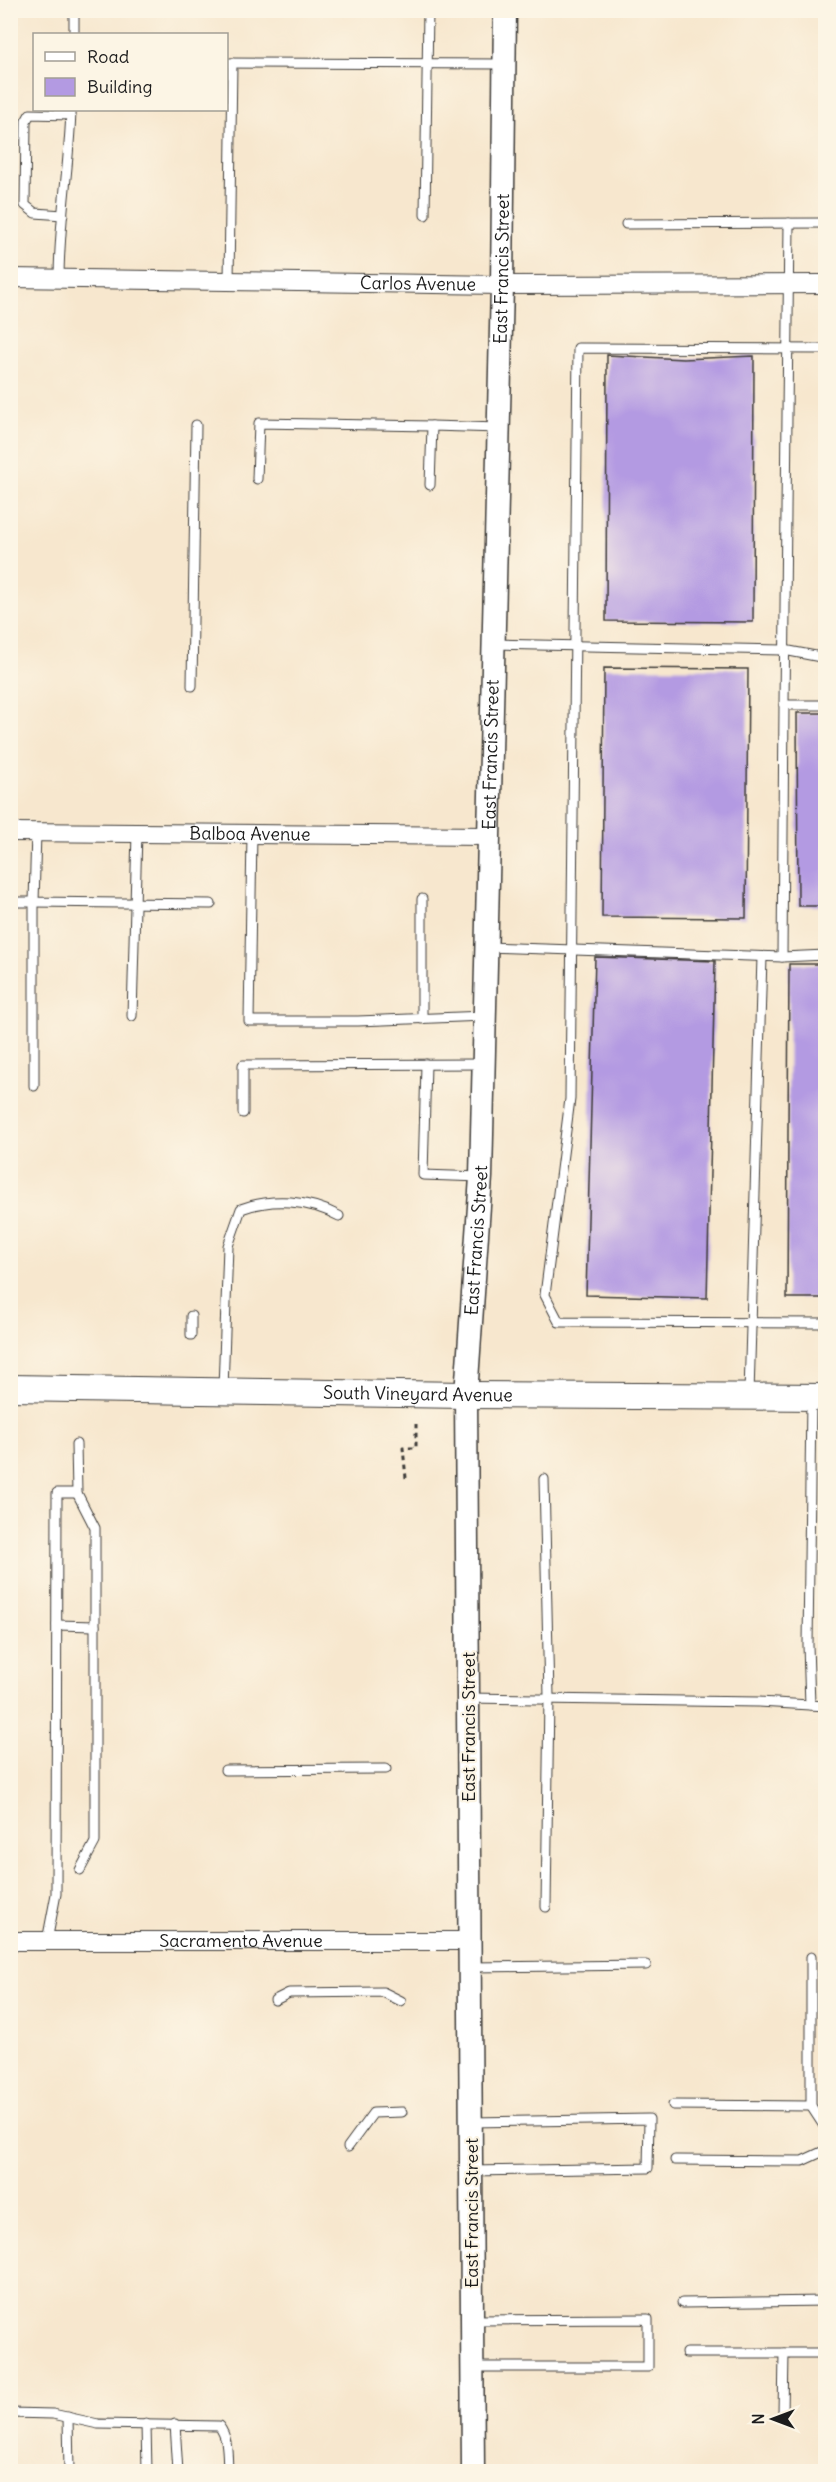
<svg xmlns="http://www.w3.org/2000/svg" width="836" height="2482" font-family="Delius,sans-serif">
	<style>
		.building { fill: #b39ae2 }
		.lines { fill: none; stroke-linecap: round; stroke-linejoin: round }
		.service-casing { stroke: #3d3a37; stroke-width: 11 }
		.minor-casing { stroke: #3d3a37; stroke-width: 20 }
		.tertiary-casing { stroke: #3d3a37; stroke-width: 25 }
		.secondary-casing { stroke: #3d3a37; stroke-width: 28 }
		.path { stroke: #3d3a37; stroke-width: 3; stroke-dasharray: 4.5 4.5; stroke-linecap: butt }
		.service { stroke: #fff; stroke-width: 9 }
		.minor { stroke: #fff; stroke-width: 18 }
		.tertiary { stroke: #fff; stroke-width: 22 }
		.secondary { stroke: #fff; stroke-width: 26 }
		.labels { text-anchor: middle; stroke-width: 4.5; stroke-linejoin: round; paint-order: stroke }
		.street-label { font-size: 18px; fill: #1c1c1c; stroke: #fcf5e5 }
	</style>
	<rect width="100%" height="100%" fill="#fcf5e5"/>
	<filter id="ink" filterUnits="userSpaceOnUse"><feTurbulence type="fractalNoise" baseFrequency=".0167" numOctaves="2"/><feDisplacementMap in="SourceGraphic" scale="12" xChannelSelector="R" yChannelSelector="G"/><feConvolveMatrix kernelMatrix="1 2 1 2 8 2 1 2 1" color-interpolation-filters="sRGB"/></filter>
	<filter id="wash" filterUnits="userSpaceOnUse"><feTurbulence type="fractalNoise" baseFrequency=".008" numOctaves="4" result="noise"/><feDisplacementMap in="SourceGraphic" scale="24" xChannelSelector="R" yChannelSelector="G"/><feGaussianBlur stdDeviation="1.35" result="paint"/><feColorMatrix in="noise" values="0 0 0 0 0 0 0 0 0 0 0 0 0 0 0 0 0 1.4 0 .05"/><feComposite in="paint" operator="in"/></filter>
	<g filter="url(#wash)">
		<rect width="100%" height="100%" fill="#f7e7ce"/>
		<g id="blocks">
			<g class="building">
				<path d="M607,355l76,4 71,-3 -1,266 -147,-1z"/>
				<path d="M604,668l144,1 -2,249 -144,-1z"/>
				<path d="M797,713h28v193h-27z"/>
				<path d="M595,957l120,4 -8,337 -121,-3z"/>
				<path d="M789,964h36v334h-38z"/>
			</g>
		</g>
	</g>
	<g filter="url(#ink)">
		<use href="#blocks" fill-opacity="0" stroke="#3d3a37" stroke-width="1.5"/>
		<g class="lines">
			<defs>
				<g id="service">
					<path d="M74,34v-24"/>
					<path d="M226,63l279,1"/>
					<path d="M63,215l-28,-2 -10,-8 1,-84 4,-7 41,1"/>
					<path d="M425,215l3,-205"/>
					<path d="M789,223l-5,482h42"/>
					<path d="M626,224l200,-1"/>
					<path d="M59,279c0,-56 10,-111 12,-168"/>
					<path d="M229,281l3,-218"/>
					<path d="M826,349l-248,-1 -8,751 -25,196 14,27 267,1"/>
					<path d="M257,479l2,-56 173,3"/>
					<path d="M430,485l2,-59 67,2"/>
					<path d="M493,644l291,6 42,8"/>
					<path d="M192,686l4,-261"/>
					<path d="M36,832l-2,70 177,2"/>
					<path d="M252,834l-3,187h109l127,-5"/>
					<path d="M422,899v120"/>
					<path d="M10,902h24v184"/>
					<path d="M486,947l296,10 44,-2"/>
					<path d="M782,957l2,-252"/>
					<path d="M132,1016l5,-183"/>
					<path d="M426,1064l-3,111 58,2"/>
					<path d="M243,1113v-48l240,-1"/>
					<path d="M191,1316v19"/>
					<path d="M223,1389l5,-143 13,-37c32,-12 68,-9 98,7"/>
					<path d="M749,1394l13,-437"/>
					<path d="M76,1444l1,49 18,35v314l-15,28"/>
					<path d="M544,1479l5,218 -3,210"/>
					<path d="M57,1625l38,1"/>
					<path d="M468,1698l291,4 67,4"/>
					<path d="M810,1705l-2,-60 3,-246"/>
					<path d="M225,1770l161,-1"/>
					<path d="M47,1941l9,-47 1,-401h20"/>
					<path d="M471,1967l175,-2"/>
					<path d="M275,2000l14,-7 94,-1 18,9"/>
					<path d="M673,2105l138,1v-149"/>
					<path d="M811,2106l15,23"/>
					<path d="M348,2147l25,-34 29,-1"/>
					<path d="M675,2160l127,1 24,-11"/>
					<path d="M471,2171l177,-3 1,-49 -177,3"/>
					<path d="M682,2303l144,-2"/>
					<path d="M472,2320l176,-1v48h-175"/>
					<path d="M686,2353h140"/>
					<path d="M10,2413l43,1 45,10 121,2c10,13 8,29 9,46"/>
					<path d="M783,2414l1,-61"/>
					<path d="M68,2417l1,55"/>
					<path d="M146,2424l1,48"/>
					<path d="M175,2424l3,48"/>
				</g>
				<g id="minor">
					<path id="s1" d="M10,278l492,7 324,-1"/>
					<path id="s2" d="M10,832l479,4"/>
					<path id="s3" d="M10,1941h460"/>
				</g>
				<g id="tertiary">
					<path id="s4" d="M473,2472l-7,-1077 15,-218 21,-892 3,-275"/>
				</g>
				<g id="secondary">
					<path id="s5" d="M10,1388l456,7 360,2"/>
				</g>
			</defs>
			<use href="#service" class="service-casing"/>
			<use href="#minor" class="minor-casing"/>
			<use href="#tertiary" class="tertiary-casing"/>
			<use href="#secondary" class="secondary-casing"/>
			<path class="path" d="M406,1478l-3,-30h13v-24"/>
			<use href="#service" class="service"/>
			<use href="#minor" class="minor"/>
			<use href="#tertiary" class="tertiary"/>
			<use href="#secondary" class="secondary"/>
		</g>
	</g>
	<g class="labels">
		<g class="street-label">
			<text dy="6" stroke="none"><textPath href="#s4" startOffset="2204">East Francis Street</textPath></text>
			<text dy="6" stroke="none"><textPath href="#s1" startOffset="408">Carlos Avenue</textPath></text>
			<text dy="6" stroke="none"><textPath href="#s4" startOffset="1718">East Francis Street</textPath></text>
			<text dy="6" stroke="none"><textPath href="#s2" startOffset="240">Balboa Avenue</textPath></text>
			<text dy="6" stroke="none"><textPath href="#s4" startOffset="1232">East Francis Street</textPath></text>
			<text dy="6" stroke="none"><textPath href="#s5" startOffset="408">South Vineyard Avenue</textPath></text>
			<text transform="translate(469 1727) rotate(-90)" y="6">East Francis Street</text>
			<text dy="6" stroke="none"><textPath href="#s3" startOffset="231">Sacramento Avenue</textPath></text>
			<text transform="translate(472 2213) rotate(-90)" y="6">East Francis Street</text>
		</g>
	</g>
	<rect width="836" height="2482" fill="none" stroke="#fcf5e5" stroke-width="36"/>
	<rect x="33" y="33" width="195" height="78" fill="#fcf5e5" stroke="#a29e95" stroke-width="1.5"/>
	<rect x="45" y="52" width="30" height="9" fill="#ffffff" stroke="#a29e95" stroke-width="1.5"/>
	<text x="87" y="63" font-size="18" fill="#1c1c1c">Road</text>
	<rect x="45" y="78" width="30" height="18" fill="#b39ae2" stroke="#a29e95" stroke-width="1.5"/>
	<text x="87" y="93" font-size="18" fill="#1c1c1c">Building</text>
	<g transform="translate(773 2419) rotate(270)" stroke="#fcf5e5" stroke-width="4.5" paint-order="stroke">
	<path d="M0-4.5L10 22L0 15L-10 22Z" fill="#1c1c1c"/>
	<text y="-9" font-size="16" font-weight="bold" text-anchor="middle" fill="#1c1c1c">N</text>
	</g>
</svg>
